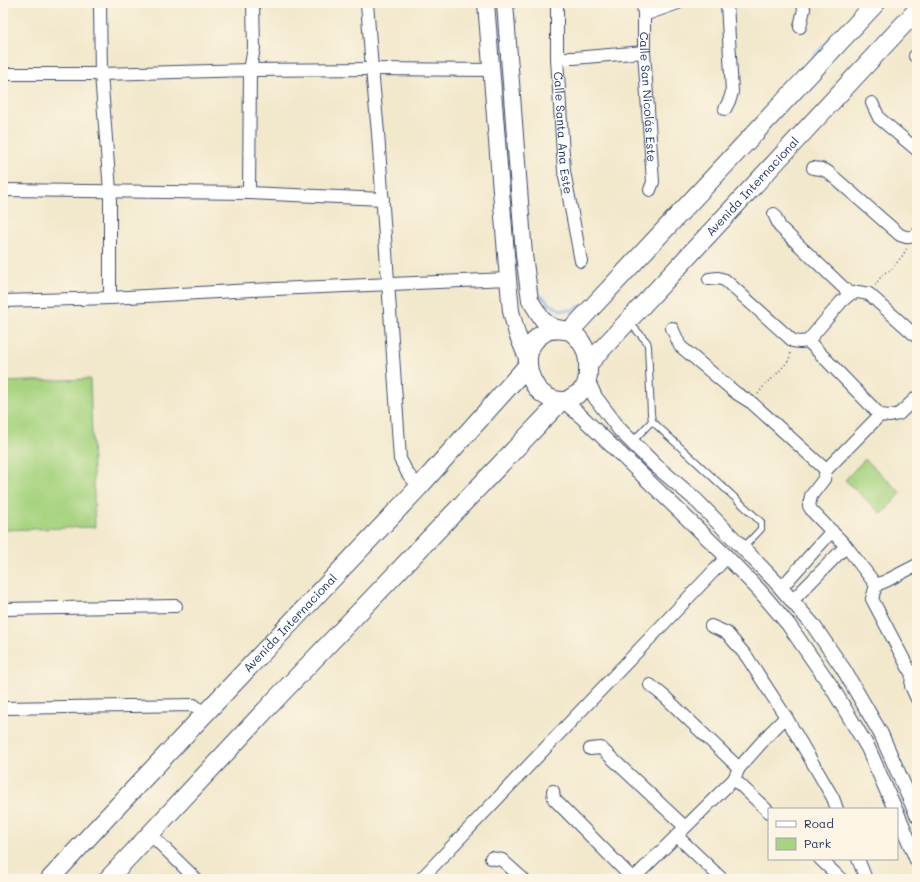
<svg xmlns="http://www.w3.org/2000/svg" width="920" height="882" font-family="Mali,sans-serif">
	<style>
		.green { fill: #a8d481; stroke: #628270 }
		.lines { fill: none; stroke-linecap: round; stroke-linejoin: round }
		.stream { stroke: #7fb0eb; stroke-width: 3 }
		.service-casing { stroke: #3b4b6e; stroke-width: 8 }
		.minor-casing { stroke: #3b4b6e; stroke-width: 14 }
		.tertiary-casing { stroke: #3b4b6e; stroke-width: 16 }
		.secondary-casing { stroke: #3b4b6e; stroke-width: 18 }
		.primary-casing { stroke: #3b4b6e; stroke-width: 20 }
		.path { stroke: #3b4b6e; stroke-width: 1.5; stroke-dasharray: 1 3; stroke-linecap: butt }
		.service { stroke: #fff; stroke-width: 6 }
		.minor { stroke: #fff; stroke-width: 12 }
		.tertiary { stroke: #fff; stroke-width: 14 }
		.secondary { stroke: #fff; stroke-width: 16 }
		.primary { stroke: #fff; stroke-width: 18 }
		.labels { text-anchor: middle; stroke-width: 3; stroke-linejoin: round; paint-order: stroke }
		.street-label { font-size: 12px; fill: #1b2f5e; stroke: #fcf5e5 }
	</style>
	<rect width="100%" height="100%" fill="#fcf5e5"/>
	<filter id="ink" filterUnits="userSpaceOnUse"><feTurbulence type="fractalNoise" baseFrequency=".025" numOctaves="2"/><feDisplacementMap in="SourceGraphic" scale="8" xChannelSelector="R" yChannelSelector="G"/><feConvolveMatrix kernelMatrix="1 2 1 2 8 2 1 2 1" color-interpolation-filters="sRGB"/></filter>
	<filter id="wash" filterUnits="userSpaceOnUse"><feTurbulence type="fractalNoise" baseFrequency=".012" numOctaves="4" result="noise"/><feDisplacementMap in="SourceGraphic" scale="16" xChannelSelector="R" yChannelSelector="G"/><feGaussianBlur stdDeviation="0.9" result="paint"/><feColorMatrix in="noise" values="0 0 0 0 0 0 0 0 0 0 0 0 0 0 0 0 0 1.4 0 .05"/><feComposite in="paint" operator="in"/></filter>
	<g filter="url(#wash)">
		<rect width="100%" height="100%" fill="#f2e8cc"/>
		<g class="green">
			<path d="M90,379l5,148 -92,3v-148z"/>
			<path d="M865,459l36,34 -19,21 -37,-34z"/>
		</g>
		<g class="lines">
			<g class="stream">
				<path d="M762,112l70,-75"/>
				<path d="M535,295l9,3 5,6 12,6h12l10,-5"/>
			</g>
		</g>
	</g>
	<g filter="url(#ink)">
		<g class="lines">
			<defs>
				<g id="service">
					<path d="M629,322l18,20 1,4 3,68 1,7 109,101v7l-18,19"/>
					<path d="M632,442l20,-21"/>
				</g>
				<g id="minor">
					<path d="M367,3l5,66 6,64 22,326 8,15 11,13"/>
					<path id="s1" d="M557,3v55l7,113 17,90"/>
					<path id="s2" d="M643,3l1,12v37l9,130 -3,8"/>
					<path d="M644,15l34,-12"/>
					<path d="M800,27l4,-18 -1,-6"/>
					<path d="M915,56h2"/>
					<path d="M557,58h17l70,-6"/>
					<path d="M3,74h98l149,-4 122,-1 120,1"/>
					<path d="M872,103l7,15 38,32"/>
					<path d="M725,109l5,-10 2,-7 -5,-89"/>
					<path d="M813,168l8,1 7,3 72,63c7,3 11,3 17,-1"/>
					<path d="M3,190l246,3 134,6"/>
					<path d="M249,193l1,-123 4,-22 -1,-45"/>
					<path d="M774,214l6,13 70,67"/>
					<path d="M709,279l9,-1 7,2 68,61 7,1 8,-1 33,-39 9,-8 8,-2 11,2 48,43"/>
					<path d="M110,298l142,-8 256,-11"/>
					<path d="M3,301l107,-3v-107l-9,-117 -1,-71"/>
					<path d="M672,328l8,18 56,47 16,10 74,67"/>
					<path d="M808,341l72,74 10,1 9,-2 18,-17"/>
					<path d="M880,415l-54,55 -2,9 -13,17 -2,10 3,5 34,35 30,39 -4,14 40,76 -1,11 6,13"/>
					<path d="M876,585l10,-4 31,-16"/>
					<path d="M781,588l51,-57"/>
					<path d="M792,601l54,-55"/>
					<path d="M3,609l173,-3"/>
					<path d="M711,626l16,7 20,24 39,60 47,81 4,11"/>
					<path d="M650,685l15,12 74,71"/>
					<path d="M3,708l191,-3 10,9"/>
					<path d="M590,749l11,-1 84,79"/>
					<path d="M734,779l35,33"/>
					<path d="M553,791l1,8 79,80"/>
					<path d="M150,834l46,45"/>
					<path d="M677,836l45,43"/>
					<path d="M491,858l11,2 21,19"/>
					<path d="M820,859l21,20"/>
					<path d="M858,859l8,20"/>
					<path d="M421,879l306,-322"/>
					<path d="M633,879l101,-100 5,-11 31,-35 16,-16"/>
				</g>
				<g id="tertiary">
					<path d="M588,382l7,15 25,33 35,35 40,34 48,49 32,33 38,44 31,45 37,64 36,81"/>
					<path d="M564,401l18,16 145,140 32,33 29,34 43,62 37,62 27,61"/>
					<path d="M897,813l20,47"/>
				</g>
				<g id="secondary">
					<path d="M486,3l22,276 3,32 6,23 10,24"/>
					<path d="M505,3l19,252 6,45 12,19 6,5 10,5"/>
				</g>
				<g id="primary">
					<path d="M558,329c3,1 9,1 12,2 2,1 3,3 5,4 10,9 14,23 13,36 0,12 -3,20 -14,25 -3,2 -7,5 -11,5 -28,0 -43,-34 -31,-57 2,-2 4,-5 6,-7 3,-2 7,-5 11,-7 2,0 6,0 9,-1z"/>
					<path d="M570,331l306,-328"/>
					<path id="s3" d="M588,364l329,-354"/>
					<path id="s4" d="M50,879l47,-51 322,-341 109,-122"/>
					<path d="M108,879l167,-179 286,-299"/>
				</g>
			</defs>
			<use href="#service" class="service-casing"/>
			<use href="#minor" class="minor-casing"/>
			<use href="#tertiary" class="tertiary-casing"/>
			<use href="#secondary" class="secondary-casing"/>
			<use href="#primary" class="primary-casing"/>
			<g class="path">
				<path d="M875,285l9,-12 7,-3 12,-15 4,-7"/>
				<path d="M758,394l8,-11 7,-5 16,-18 2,-9"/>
			</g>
			<use href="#service" class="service"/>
			<use href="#minor" class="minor"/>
			<use href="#tertiary" class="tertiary"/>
			<use href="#secondary" class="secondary"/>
			<use href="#primary" class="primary"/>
		</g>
	</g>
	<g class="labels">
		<g class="street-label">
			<text dy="4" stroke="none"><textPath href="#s2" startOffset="94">Calle San Nicolás Este</textPath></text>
			<text dy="4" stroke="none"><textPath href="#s1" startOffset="130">Calle Santa Ana Este</textPath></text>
			<text dy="4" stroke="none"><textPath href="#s3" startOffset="242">Avenida Internacional</textPath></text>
			<text dy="4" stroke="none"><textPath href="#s4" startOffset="351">Avenida Internacional</textPath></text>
		</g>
	</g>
	<rect width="920" height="882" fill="none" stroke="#fcf5e5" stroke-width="16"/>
	<rect x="768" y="808" width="130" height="52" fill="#fcf5e5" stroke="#a2a6af"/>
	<rect x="776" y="821" width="20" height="6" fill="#ffffff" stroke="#a2a6af"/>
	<text x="804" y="828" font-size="12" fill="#1b2f5e">Road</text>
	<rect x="776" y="838" width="20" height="12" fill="#a8d481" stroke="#a2a6af"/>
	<text x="804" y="848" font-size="12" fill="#1b2f5e">Park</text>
</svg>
